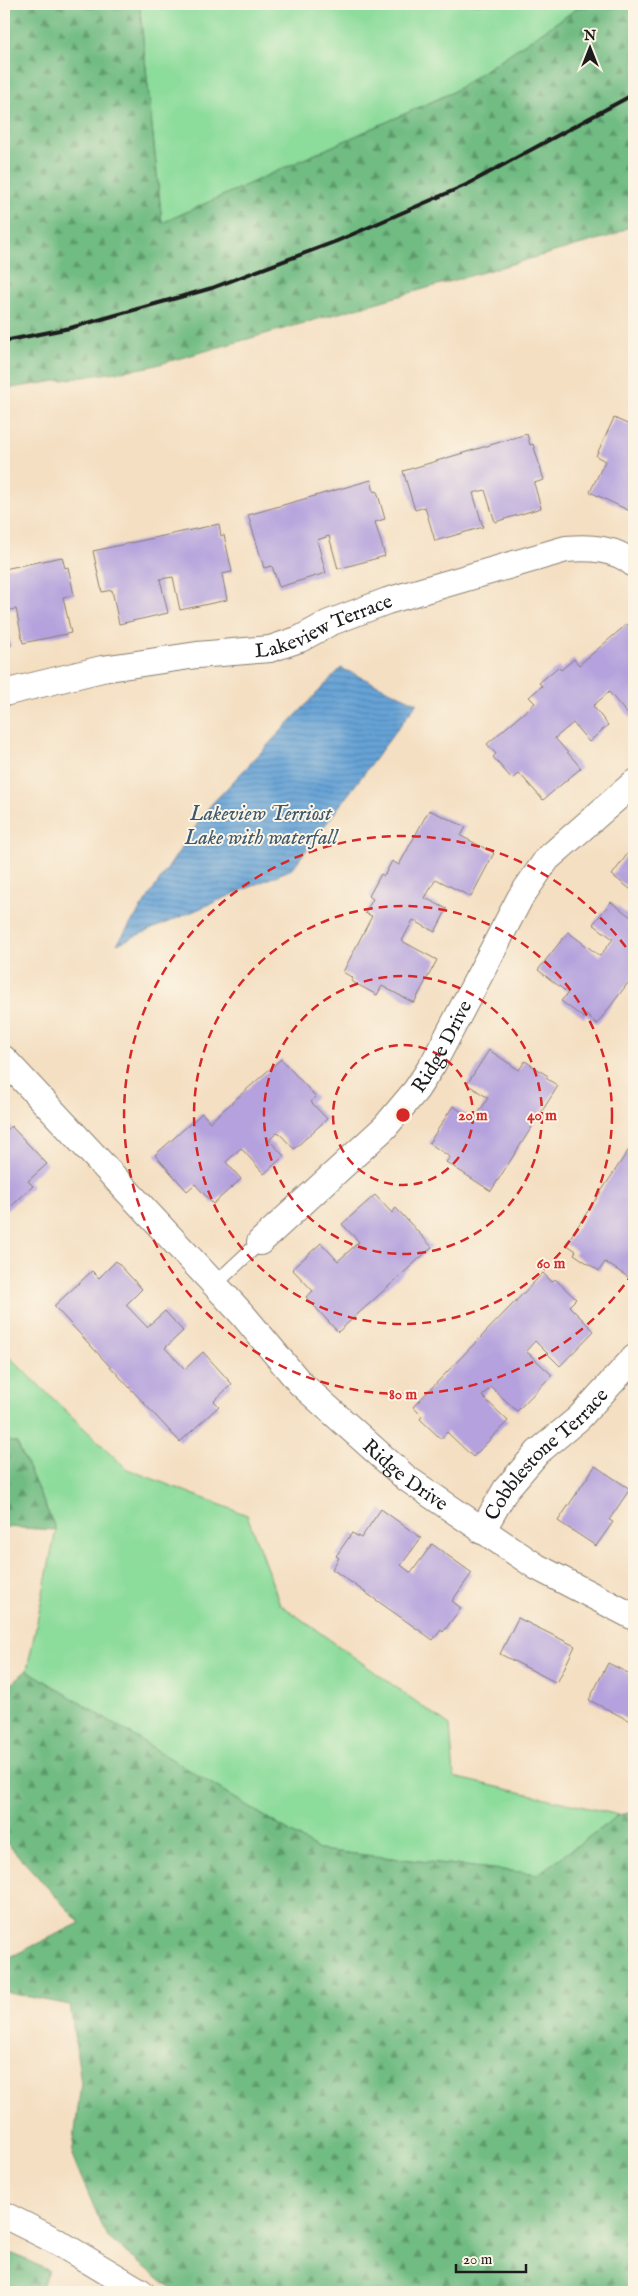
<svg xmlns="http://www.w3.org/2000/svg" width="638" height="2296" font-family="'IM FELL English',serif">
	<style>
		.grass { fill: #8cdc9b; stroke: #547c5c }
		.forest { fill: url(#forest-firs); stroke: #466c50 }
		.water { fill: url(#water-rules); stroke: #41607a }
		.building { fill: #b4a1dd }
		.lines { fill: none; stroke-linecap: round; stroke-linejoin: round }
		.lane-casing { stroke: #887e6f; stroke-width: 16 }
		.street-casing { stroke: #887e6f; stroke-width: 28 }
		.lane { stroke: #fff; stroke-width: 14 }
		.street { stroke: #fff; stroke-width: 26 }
		.rail { stroke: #1c1c1c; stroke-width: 4 }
		.ring { fill: none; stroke: #d62828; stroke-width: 2.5; stroke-dasharray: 9 6 }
		.labels { text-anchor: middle; stroke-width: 4; stroke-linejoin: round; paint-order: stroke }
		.street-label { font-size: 20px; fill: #1c1c1c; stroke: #fcf5e5 }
		.water-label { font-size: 21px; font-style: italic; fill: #3d5970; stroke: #fcf5e5 }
		.centre { fill: #d62828; stroke: #fcf5e5; stroke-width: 2.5 }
		.ring-label { font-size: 15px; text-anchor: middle; font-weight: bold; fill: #d62828; stroke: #fcf5e5; stroke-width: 4; stroke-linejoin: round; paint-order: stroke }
	</style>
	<defs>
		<pattern id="forest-firs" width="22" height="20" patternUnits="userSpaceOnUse" patternTransform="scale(1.25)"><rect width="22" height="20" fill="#71bc83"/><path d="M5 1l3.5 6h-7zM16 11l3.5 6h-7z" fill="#5c986a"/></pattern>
		<pattern id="water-rules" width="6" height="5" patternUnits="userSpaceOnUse" patternTransform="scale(1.25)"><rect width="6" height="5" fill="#66a3d7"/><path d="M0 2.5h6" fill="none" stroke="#5384ae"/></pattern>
	</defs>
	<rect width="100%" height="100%" fill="#fcf5e5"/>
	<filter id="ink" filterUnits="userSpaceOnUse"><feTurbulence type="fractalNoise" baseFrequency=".02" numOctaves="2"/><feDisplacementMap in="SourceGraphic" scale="10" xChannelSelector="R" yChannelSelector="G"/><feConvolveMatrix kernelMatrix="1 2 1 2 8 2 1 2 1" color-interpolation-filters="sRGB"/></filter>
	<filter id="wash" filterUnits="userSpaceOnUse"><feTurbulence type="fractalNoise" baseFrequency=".0096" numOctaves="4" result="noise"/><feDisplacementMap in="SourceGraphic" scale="20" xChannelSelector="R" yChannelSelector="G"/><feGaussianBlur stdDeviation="1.12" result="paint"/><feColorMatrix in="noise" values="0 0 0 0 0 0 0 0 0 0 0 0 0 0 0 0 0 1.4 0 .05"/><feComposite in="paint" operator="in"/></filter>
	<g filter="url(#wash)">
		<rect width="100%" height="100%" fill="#f4dfc2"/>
		<g class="grass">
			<path d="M137,4h447l-133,89 -289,130 -22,-213z"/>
			<path d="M4,1352l123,117 120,46 33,89 170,122 4,51 165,38 -81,59 -219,-24 -292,-180 29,-140 -39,-87 -13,-3z"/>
		</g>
		<g class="forest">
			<path d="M4,4h133l3,6 22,213 289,-130 133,-89h50v220l-20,11 -465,132 -145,22z"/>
			<path d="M4,1440l13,3 39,87 -52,-3z"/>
			<path d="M27,1670l292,180 219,24 81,-59 15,-3v480h-458l-69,-55 -35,-81 9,-73 -11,-78 -66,-13v-32l76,-37 -76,-83v-150z"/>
			<path d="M7,2251l41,19 -8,22h-36v-32z"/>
		</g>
		<path class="water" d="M341,668l76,35 -125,166 -175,75 91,-136z"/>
		<g id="blocks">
			<g class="building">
				<path d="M614,418l20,9v86l-44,-21 15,-31 -9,-5z"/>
				<path d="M527,434l3,11 3,-1 11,36 -10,3 7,25 -46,14 -10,-32 -12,3 10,34 -48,14 -10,-34 -10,3 -12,-39z"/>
				<path d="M371,480l3,12 3,-1 8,28 -10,3 10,34 -47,13 -9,-33 -12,4 9,33 -47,14 -7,-21 -8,2 -16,-53z"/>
				<path d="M219,524l2,12 3,-1 8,37 -10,2 5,26 -47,10 -7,-33 -13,2 8,34 -49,11 -7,-34 -10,2 -9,-41z"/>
				<path d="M62,557l3,11 3,-1 6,28 -11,2 8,36 -48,10 -7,-34 -12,2v-42z"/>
				<path d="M4,617l7,29 -7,1z"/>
				<path d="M627,624l7,9v89l-25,-30 -16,14 15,19 -19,17 -16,-19 -18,15 26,30 -38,32 -24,-27 -7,6 -19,-22 3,-3 -9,-10 48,-41 -6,-6 13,-11 -3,-3 19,-16 3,3 13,-11 5,6z"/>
				<path d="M429,810l37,17 -5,9 33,17 -23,44 -35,-18 -11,19 22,11 -12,23 -22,-12 -11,21 35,19 -23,43 -32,-17 -5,9 -26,-14 2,-3 -10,-6 29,-56 -7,-3 8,-14 -4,-3 12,-22 3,2 8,-15 7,4z"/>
				<path d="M634,845v47l-22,-17z"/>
				<path d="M611,902l20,15 3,-5v63l-37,49 -11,-9 -2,3 -23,-17 7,-8 -30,-23 30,-38 32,24 13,-17 -20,-15z"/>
				<path d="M489,1050l30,20 6,-9 23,15 -2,2 12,8 -67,105 -45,-29 4,-5 -21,-14 24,-37 21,14 14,-22 -21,-14z"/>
				<path d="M281,1059l35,38 -5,5 16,17 -33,30 -16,-17 -9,8 15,16 -20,18 -23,-26 -15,14 15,17 -28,25 -18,-20 -8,7 -32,-36 47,-42 8,9z"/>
				<path d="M11,1126l36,38 -19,17 5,5 -29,27v-80z"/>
				<path d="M634,1142l-1,79 1,60 -29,-19 -6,9 -25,-17 2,-3 -10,-7z"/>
				<path d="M375,1195l17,18 4,-5 36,39 -94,85 -32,-35 7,-6 -21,-22 29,-26 17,18 21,-19 -17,-18z"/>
				<path d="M116,1261l26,28 -16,16 21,22 18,-16 18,20 -18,17 20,21 18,-17 29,32 -18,17 5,5 -39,36 -126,-136 38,-35 7,7z"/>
				<path d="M543,1273l9,9 3,-3 21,20 -7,7 25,25 -34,35 -25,-25 -9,10 26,24 -35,36 -26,-24 -9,9 26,25 -35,36 -26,-25 -6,7 -21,-20 2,-3 -9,-9z"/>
				<path d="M595,1466l35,23 -21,31 4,2 -17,24 -38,-25z"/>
				<path d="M381,1509l40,29 -20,27 10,8 21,-29 40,29 -20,28 9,7 -18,24 -2,-2 -8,10 -101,-71 7,-11 -3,-2 16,-23 9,5z"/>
				<path d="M518,1618l57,28 -18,37 -57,-29z"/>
				<path d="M608,1663l26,13v47l-45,-23z"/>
			</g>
		</g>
	</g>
	<g filter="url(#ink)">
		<use href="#blocks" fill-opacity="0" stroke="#887e6f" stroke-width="1"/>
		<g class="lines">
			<defs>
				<path id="lane" d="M214,1285l46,-43"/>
				<g id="street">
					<path id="s1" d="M4,693l98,-24 95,-14 73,-6 30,-10 29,-16 58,-22 179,-52c24,-2 49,-1 68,15"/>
					<path id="s2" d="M4,1059l239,256 57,68 106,95 131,89 97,50"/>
					<path id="s3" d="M260,1242l125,-115 31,-37 17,-26 87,-166 27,-39 87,-76"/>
					<path id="s4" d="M482,1531l24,-42 32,-37 41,-34 55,-60"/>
					<path d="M4,2215l50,25 87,52"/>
				</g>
			</defs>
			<use href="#lane" class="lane-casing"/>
			<use href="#street" class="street-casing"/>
			<use href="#lane" class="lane"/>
			<use href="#street" class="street"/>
			<path class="rail" d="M4,341l66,-13 142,-40 125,-47 129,-56 168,-91"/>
		</g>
	</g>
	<g class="ring">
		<circle cx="403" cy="1115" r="70"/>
		<circle cx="403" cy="1115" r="139"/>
		<circle cx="403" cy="1115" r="209"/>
		<path d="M633 1273A279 279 0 1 1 633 957"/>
	</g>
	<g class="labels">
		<g class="street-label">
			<text dy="7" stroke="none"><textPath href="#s1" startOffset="328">Lakeview Terrace</textPath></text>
			<text dy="7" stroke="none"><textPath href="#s3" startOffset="269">Ridge Drive</textPath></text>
			<text dy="7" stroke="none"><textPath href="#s4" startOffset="101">Cobblestone Terrace</textPath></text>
			<text dy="7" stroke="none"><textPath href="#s2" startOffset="579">Ridge Drive</textPath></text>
		</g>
		<g class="water-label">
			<text x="261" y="820">Lakeview Terriost<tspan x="261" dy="24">Lake with waterfall</tspan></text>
		</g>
	</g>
	<circle cx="403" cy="1115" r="8" class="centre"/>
	<g class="ring-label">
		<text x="473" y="1120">20 m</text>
		<text x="542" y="1120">40 m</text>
		<text x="551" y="1268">60 m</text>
		<text x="403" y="1399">80 m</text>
	</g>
	<rect width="638" height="2296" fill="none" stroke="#fcf5e5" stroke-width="20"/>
	<g transform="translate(590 48)" stroke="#fcf5e5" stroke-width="4" paint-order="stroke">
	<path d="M0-4L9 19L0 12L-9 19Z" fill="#1c1c1c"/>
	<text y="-8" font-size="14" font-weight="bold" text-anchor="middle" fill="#1c1c1c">N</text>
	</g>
	<path d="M456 2264v8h70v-8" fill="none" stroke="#1c1c1c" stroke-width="2.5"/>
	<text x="463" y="2264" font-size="15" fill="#1c1c1c" stroke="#fcf5e5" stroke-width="4" paint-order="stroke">20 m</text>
</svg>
